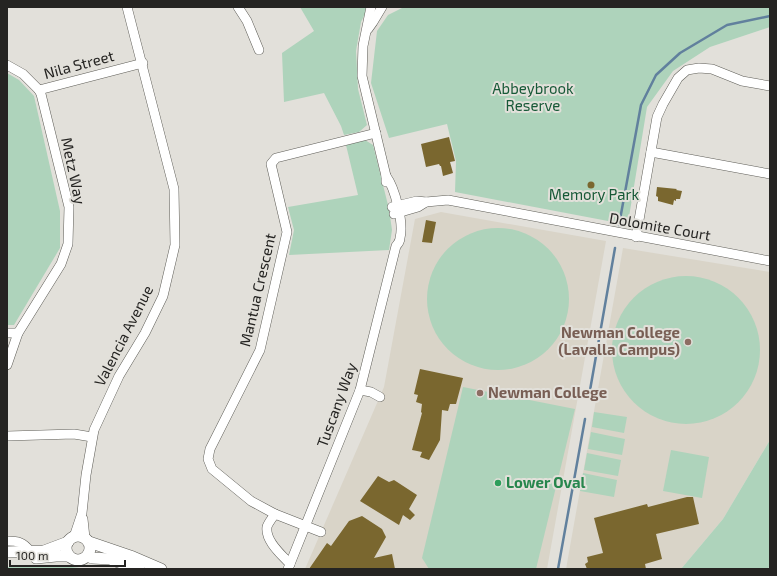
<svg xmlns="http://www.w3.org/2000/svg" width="777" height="576" font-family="'Exo 2',sans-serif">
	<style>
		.built { fill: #d9d4c8 }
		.green { fill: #aed3bb }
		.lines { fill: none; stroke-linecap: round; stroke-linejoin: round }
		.stream { stroke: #61809d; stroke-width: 2.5 }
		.building { fill: #7a672f }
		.minor-casing { stroke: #5f5e58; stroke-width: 10 }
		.major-casing { stroke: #5f5e58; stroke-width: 12 }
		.minor { stroke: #fff; stroke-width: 9 }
		.major { stroke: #fff; stroke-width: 11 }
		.education-dot { fill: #8d6e63; stroke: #e2e0da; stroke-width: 1.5 }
		.leisure-dot { fill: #2e9e5b; stroke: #e2e0da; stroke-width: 1.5 }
		.labels { text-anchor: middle; stroke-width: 4; stroke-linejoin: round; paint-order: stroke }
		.street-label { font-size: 15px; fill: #252422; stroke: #e2e0da }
		.park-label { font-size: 15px; fill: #175937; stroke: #e2e0da }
		.education-label { font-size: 15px; font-weight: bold; fill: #785e54; stroke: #e2e0da; text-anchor: end }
		.leisure-label { font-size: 15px; font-weight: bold; fill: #27864d; stroke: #e2e0da; text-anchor: start }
	</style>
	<rect width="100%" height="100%" fill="#e2e0da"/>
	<g class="built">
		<path d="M441,212l165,29 -59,328h-242l79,-182 31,-168z"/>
		<path d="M623,248l147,24v168l-47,79 -42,50h-115z"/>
	</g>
	<g class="green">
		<path d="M300,7h67l-2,7 -4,8 -5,29 2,38 9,36 -8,7 -15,3 -3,-9 -17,-33 -40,9 -2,-49 32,-22z"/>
		<path d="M404,7h366v20l-60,20 -37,24 -26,36 -19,116 -20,-2 -153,-29 1,-31 -9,-37 -58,14 -18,-55 6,-52 11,-16z"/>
		<path d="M7,73l12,7 15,16 26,115v37l-46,77h-7z"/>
		<path d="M365,140l8,5 16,64 3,21 -3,20 -100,5 5,-25 -6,-23 70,-12 -12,-50z"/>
		<circle cx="498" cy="299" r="71"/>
		<circle cx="686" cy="350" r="74"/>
		<path d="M463,387l112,22 -39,160h-107l-7,-11z"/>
		<path d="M594,412l33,5 -3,16 -32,-6z"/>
		<path d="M591,432l34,7 -3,16 -34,-6z"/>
		<path d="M770,440v125l-2,4h-87l42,-50z"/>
		<path d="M671,450l38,7 -7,41 -39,-7z"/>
		<path d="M587,453l34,7 -3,16 -34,-6z"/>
		<path d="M583,473l34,7 -3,17 -34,-6z"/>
		<path d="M63,566l26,3h-82v-2z"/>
	</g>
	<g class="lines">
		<g class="stream">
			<path d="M619,225l22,-120 15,-30 24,-22 47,-28 43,-9"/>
			<path d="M589,396l26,-148"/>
			<path d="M558,569l27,-150"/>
		</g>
	</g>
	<g class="building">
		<path d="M449,137l6,24 -5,1 3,11 -10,3 -2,-10h-1l-1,-2 -13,3 -5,-23z"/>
		<circle cx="591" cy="185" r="3.5"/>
		<path d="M657,187l20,2 -1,1 6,1 -2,8h-4v2l-2,-1 -1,5 -15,-4v-4l-2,-1z"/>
		<path d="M426,220l10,2 -4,21 -10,-1z"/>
		<path d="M420,369l43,9 -7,26h-6l-2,7 -6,-1 -2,30 -11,20 -9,-3 2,-5 -10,-2 10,-37 -1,-1 1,-8 -6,-2 2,-7 -4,-1z"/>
		<path d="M378,476l11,6 5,-2 23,15 -8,14 6,6 -5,5 -7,-5 -4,10 -39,-24z"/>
		<path d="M687,497h6l6,27 -43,10 6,25 -17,5 1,5h-59l-2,-5 3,-2 -1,-5 16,-4 -9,-35 53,-14 1,3z"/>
		<path d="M362,516l20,13 4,8 -12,21 18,-4 3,15h-86l18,-26 4,3 18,-25z"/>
	</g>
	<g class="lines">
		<defs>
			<g id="minor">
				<path d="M238,7l9,14 12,29"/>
				<path d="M371,7l-8,39 -1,30 24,100v6"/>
				<path d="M368,29l5,-7 9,-15"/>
				<path d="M7,65l16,9 16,16 104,-27"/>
				<path d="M651,152l119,22"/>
				<path d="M392,207l25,-6 9,1 22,-2 322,61"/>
				<path d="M394,214l24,-7 8,-5"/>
				<path d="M636,237l21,-120 6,-13 15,-26 9,-8 12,-2 13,1 30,12 28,5"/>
				<path d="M7,333h11"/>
				<path d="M7,365l11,-32 43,-69 7,-20 1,-37 -28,-113 -2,-4"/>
				<path d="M360,390l11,2 9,5"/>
				<path d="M7,436l67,-2 18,3"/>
				<path d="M275,514c-2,3 -7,9 -8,13 -2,14 15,28 23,37"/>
				<path d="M83,519l2,19"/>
				<path d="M321,532l-46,-18 -24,-13 -39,-32 -4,-10 2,-10 50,-99 27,-118 -16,-68 5,-6 100,-25"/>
				<path d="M74,537l8,-24 4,-38 8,-45 25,-54 26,-43 18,-37 12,-51 -1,-56 -47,-182"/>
				<path d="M7,541c11,0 16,1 23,10"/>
				<path d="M288,569l72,-179 36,-144c2,-2 4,-6 4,-8 4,-15 -5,-50 -14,-62"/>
			</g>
			<g id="major">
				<circle cx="78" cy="548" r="12"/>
				<path d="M89,542l44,15 28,12"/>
				<path d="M7,552l37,-1 24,-9"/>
				<path d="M88,556l4,2 18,1 29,10"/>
				<path d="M36,558l20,-2h13"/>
			</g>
		</defs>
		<use href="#minor" class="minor-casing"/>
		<use href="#major" class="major-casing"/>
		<use href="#minor" class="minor"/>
		<use href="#major" class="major"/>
	</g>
	<g class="education-dot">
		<circle cx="688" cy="342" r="4"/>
		<circle cx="480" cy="393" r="4"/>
	</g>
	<circle class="leisure-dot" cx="498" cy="483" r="4"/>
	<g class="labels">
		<g class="street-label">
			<text transform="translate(79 65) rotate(-15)" y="5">Nila Street</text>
			<text transform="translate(73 171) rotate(78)" y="5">Metz Way</text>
			<text transform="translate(660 227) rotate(10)" y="5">Dolomite Court</text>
			<text transform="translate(258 290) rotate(-77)" y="5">Mantua Crescent</text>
			<text transform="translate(124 336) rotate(-63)" y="5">Valencia Avenue</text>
			<text transform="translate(337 405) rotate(-70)" y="5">Tuscany Way</text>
		</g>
		<g class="park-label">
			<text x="533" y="94">Abbeybrook<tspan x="533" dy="17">Reserve</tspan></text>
			<text x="594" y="200">Memory Park</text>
		</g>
		<g class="education-label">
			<text x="680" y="338">Newman College<tspan x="680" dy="17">(Lavalla Campus)</tspan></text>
			<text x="488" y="398" text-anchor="start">Newman College</text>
		</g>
		<g class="leisure-label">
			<text x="506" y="488">Lower Oval</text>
		</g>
	</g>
	<rect width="777" height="576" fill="none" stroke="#252422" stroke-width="16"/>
	<path d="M10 560v6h115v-6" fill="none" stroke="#252422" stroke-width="2"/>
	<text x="16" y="560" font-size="12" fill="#252422" stroke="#e2e0da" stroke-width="3" paint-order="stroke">100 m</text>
</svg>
